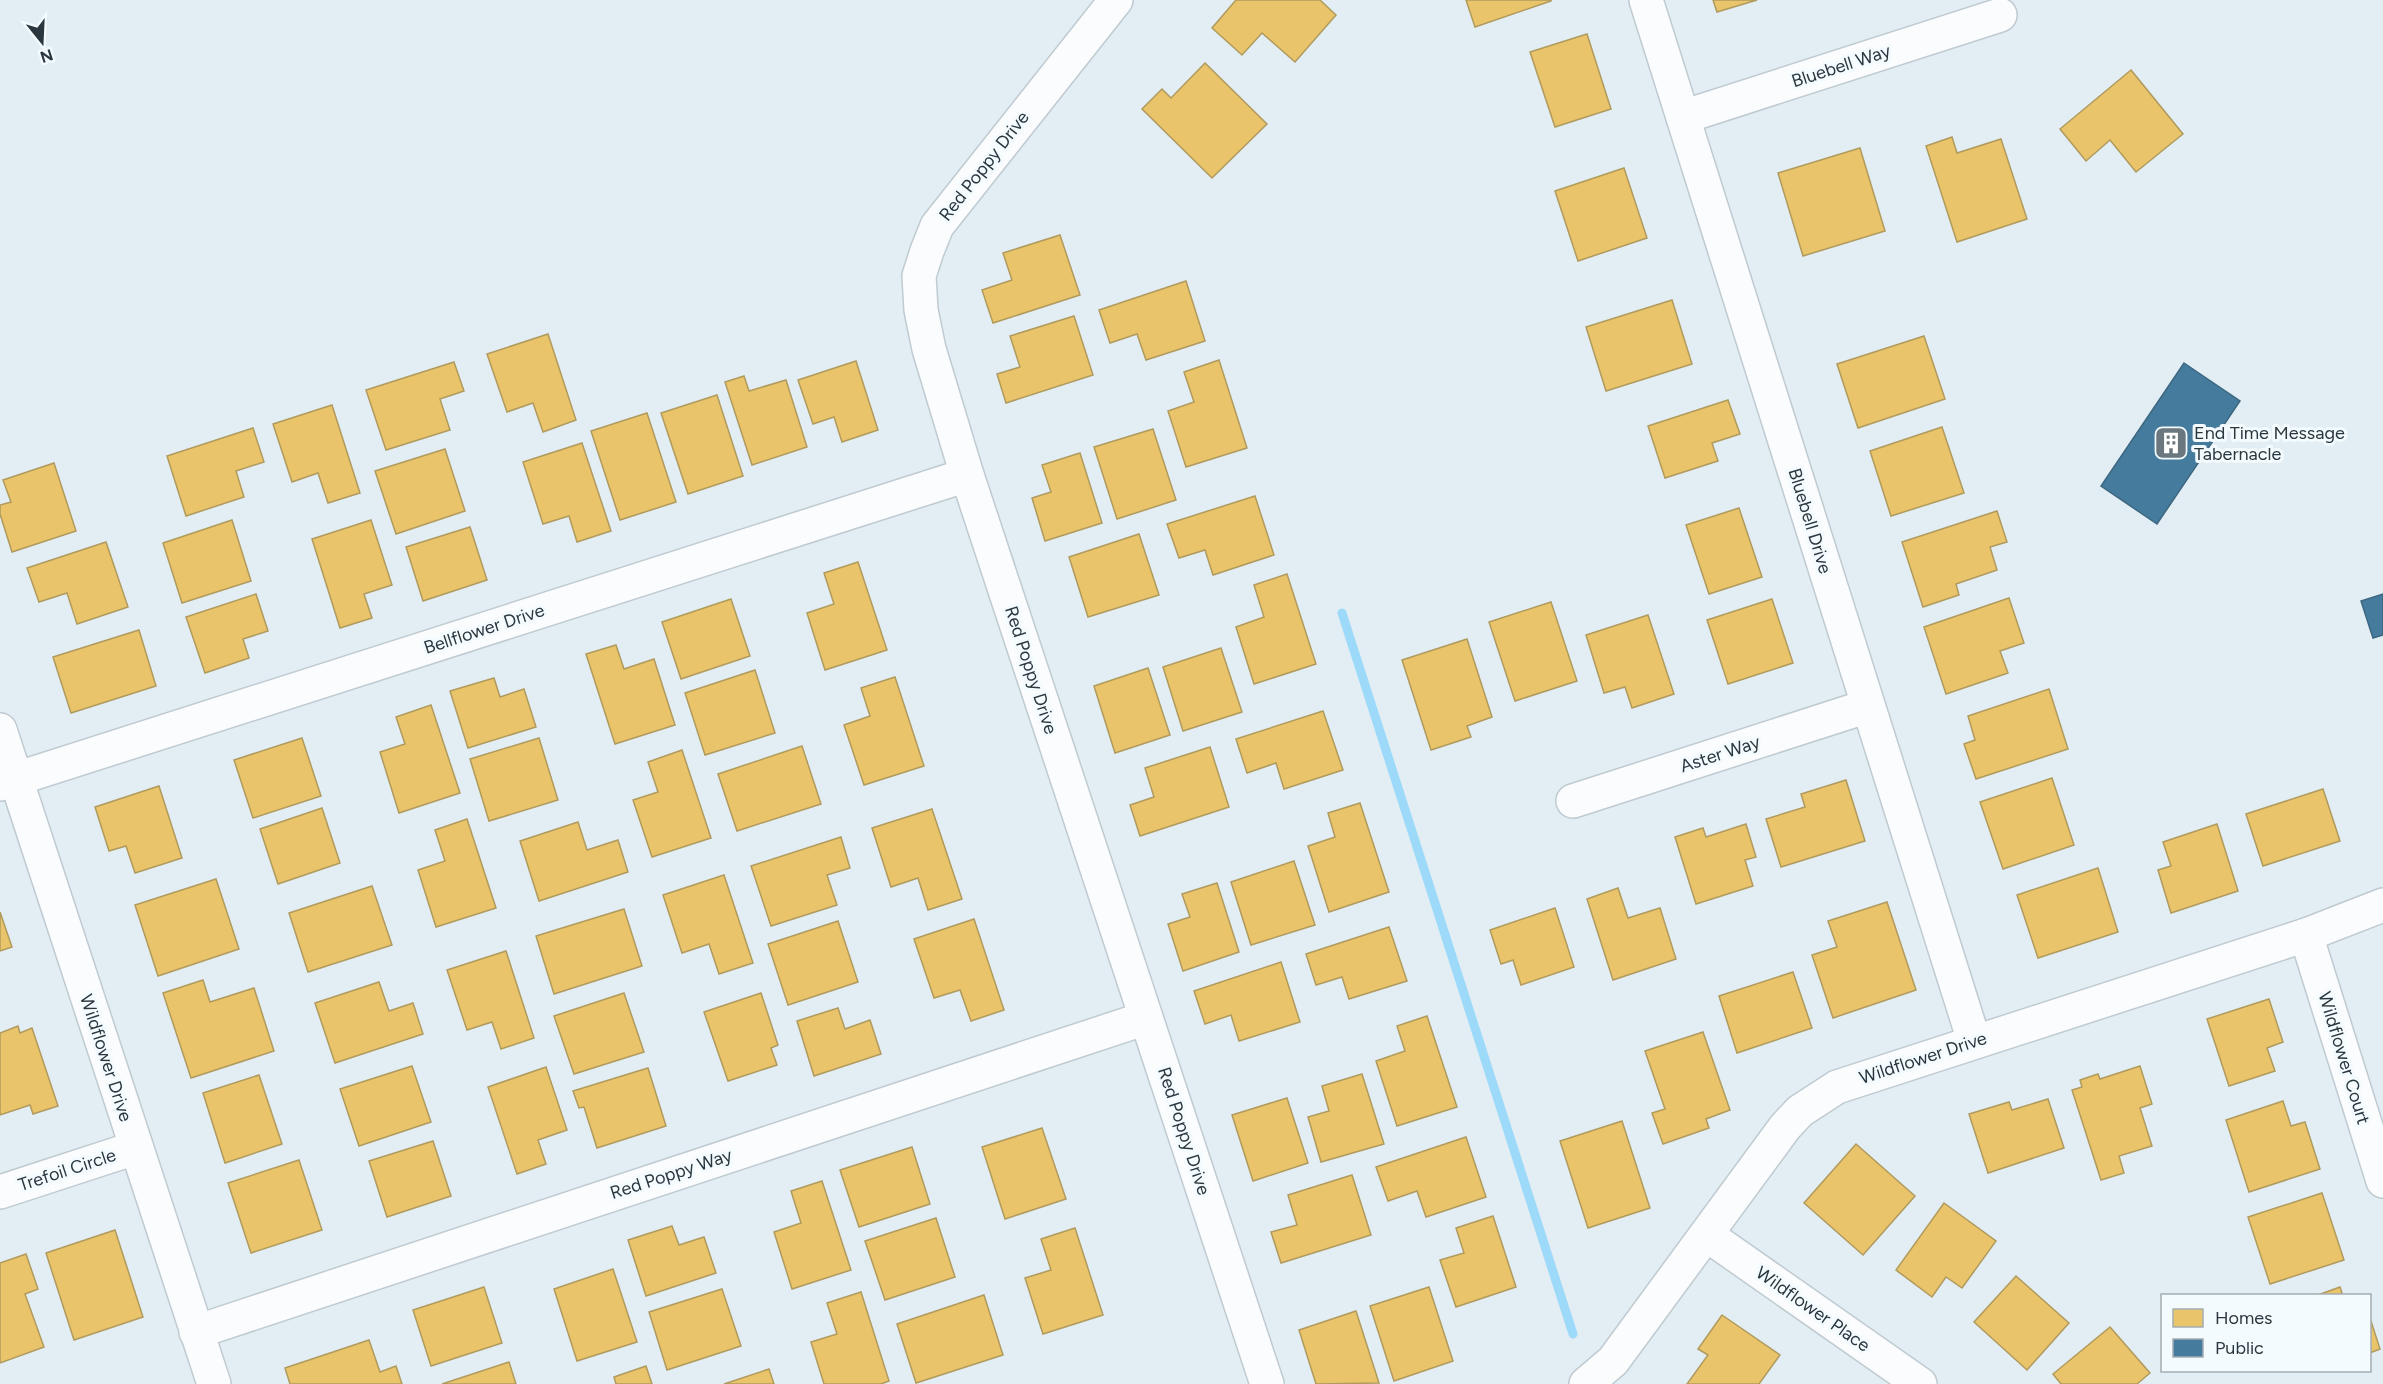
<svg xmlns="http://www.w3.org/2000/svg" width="2383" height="1384" font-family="Figtree,sans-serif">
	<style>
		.homes { fill: #e9c46a; stroke: #b09a5d; stroke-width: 1.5 }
		.public { fill: #457b9d; stroke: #3d6781; stroke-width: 1.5 }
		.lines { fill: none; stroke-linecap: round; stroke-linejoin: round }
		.stream { stroke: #9dd9f8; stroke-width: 9 }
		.minor-casing { stroke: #bfcad1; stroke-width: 36 }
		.minor { stroke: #fbfcfd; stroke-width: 33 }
		.labels { text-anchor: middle; stroke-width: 6; stroke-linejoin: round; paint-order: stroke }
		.street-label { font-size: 18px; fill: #2a373f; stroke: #f4fbfe }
		.poi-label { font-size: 18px; fill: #2a373f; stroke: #f4fbfe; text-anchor: start }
	</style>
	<rect width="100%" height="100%" fill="#e2eef4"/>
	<g class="homes">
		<path d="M1236,0h84l16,15 -41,47 -33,-29 -20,22 -30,-27z"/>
		<path d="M1466,0h85v1l-76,26z"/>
		<path d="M1713,0h44l-40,12z"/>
		<path d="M1587,34l24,75 -56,18 -25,-75z"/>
		<path d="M1205,63l62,61 -55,54 -70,-69 20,-20 9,9z"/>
		<path d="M2131,70l52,64 -47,38 -26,-32 -24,21 -26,-32z"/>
		<path d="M1952,137l5,16 44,-14 26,80 -70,23 -31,-96z"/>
		<path d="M1860,148l25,83 -82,25 -25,-83z"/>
		<path d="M1624,168l23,70 -69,23 -23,-70z"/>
		<path d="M1060,235l20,60 -87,28 -11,-33 30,-10 -9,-27z"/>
		<path d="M1186,281l19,60 -59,19 -9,-26 -27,9 -11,-33z"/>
		<path d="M1672,300l20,64 -86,27 -20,-64z"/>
		<path d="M1074,316l19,59 -87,28 -9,-29 23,-7 -10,-31z"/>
		<path d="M548,334l28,86 -33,12 -10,-29 -26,9 -20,-58z"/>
		<path d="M1924,336l21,63 -87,29 -21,-64z"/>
		<path d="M1219,360l28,88 -61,19 -18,-56 26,-9 -10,-30z"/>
		<path d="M856,361l22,69 -36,12 -8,-25 -21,7 -15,-44z"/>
		<path d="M454,362l10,29 -24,8 10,31 -64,20 -20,-60z"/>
		<path d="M744,376l5,15 37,-11 21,67 -55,18 -27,-83z"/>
		<path d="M717,395l26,81 -55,18 -27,-81z"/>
		<path d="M1728,400l12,34 -28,9 6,18 -53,17 -17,-52z"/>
		<path d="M332,405l28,88 -32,10 -10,-30 -26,9 -19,-58z"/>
		<path d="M647,413l29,89 -56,18 -29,-89z"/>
		<path d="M1942,427l22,66 -73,23 -21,-65z"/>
		<path d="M253,428l11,34 -28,9 8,26 -58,19 -19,-60z"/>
		<path d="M1153,429l23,71 -59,19 -23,-72z"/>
		<path d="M582,443l29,88 -34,11 -8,-26 -26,8 -20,-62z"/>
		<path d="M445,449l20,62 -69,23 -21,-63z"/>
		<path d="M1080,453l22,70 -57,18 -13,-43 19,-6 -9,-27z"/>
		<path d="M54,463l22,68 -64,21 -12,-38v-9l11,-3 -8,-22z"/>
		<path d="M1255,496l19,59 -61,20 -8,-25 -26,8 -12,-34z"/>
		<path d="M1739,508l23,69 -53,17 -23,-69z"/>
		<path d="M1997,511l10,31 -17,5 7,23 -41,14 3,11 -36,12 -21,-65z"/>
		<path d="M232,520l19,61 -69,22 -19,-60z"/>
		<path d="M371,520l21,65 -28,9 8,24 -32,10 -28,-89z"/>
		<path d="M470,527l17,53 -64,21 -17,-54z"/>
		<path d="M1139,534l20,61 -71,22 -19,-60z"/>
		<path d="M106,542l22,65 -51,17 -10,-31 -28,9 -12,-34z"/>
		<path d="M858,562l29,88 -62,20 -18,-57 27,-9 -10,-31z"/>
		<path d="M1287,574l29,90 -62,20 -18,-57 28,-10 -10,-32z"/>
		<path d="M256,594l12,37 -25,8 6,19 -44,15 -19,-56z"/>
		<path d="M2009,598l15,45 -24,8 8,22 -62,21 -22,-67z"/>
		<path d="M731,599l19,57 -69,23 -19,-57z"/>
		<path d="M1772,599l21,64 -65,21 -21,-64z"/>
		<path d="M1551,602l26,79 -62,20 -26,-79z"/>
		<path d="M1648,615l26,79 -42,14 -7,-21 -21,6 -18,-58z"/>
		<path d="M139,630l17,56 -85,27 -18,-56z"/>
		<path d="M1467,639l25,78 -25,9 4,11 -40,13 -29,-90z"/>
		<path d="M616,645l8,24 30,-10 21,66 -60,19 -29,-90z"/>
		<path d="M1221,648l21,64 -59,19 -20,-64z"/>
		<path d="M1148,668l22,67 -55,18 -21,-67z"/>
		<path d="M755,670l20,63 -70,22 -20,-62z"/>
		<path d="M895,677l29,89 -60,19 -20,-60 26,-9 -9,-28z"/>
		<path d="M494,678l6,19 24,-8 12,38 -68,21 -18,-57z"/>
		<path d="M2049,689l19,60 -92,30 -12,-35 11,-4 -7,-24z"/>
		<path d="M431,705l29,88 -61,20 -19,-61 25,-8 -9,-27z"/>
		<path d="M1323,711l20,59 -59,19 -8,-26 -29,10 -11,-34z"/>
		<path d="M302,738l19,58 -68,22 -19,-58z"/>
		<path d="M539,738l19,62 -69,21 -19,-62z"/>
		<path d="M802,746l19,58 -84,27 -19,-57z"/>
		<path d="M1210,747l19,60 -89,29 -10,-31 24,-8 -9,-29z"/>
		<path d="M682,750l29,88 -59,19 -19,-57 25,-8 -10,-30z"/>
		<path d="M2052,778l22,67 -71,24 -23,-67z"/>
		<path d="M1846,780l19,61 -84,26 -15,-48 39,-12 -4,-13z"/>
		<path d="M159,786l23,72 -47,15 -9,-27 -17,5 -14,-44z"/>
		<path d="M2323,789l17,52 -77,25 -17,-52z"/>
		<path d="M1360,803l29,89 -60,20 -21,-66 27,-9 -7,-24z"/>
		<path d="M322,808l18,55 -62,21 -18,-55z"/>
		<path d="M932,809l30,90 -34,11 -10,-32 -27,9 -19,-59z"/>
		<path d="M467,819l29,89 -60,19 -18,-57 27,-9 -10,-31z"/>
		<path d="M578,822l9,28 31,-10 10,32 -89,29 -19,-60z"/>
		<path d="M1746,824l10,33 -11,3 8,26 -57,18 -21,-67 28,-9 3,9z"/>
		<path d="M2217,824l21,67 -67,22 -13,-43 13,-4 -8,-24z"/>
		<path d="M841,837l9,31 -23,7 10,30 -66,21 -20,-60z"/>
		<path d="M1294,861l21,64 -64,20 -20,-63z"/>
		<path d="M2098,868l20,64 -80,26 -21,-63z"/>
		<path d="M724,875l29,88 -34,11 -10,-30 -27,9 -19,-58z"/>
		<path d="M216,879l23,70 -81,27 -23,-71z"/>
		<path d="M1217,883l22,69 -56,19 -15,-47 22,-7 -8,-23z"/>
		<path d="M372,886l20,59 -84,27 -19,-59z"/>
		<path d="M1618,888l10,30 32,-10 16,51 -63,21 -26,-81z"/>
		<path d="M1887,902l29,88 -83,28 -21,-63 25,-8 -9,-26z"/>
		<path d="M1555,908l19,59 -53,18 -8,-25 -12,4 -11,-34z"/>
		<path d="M624,909l18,57 -88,28 -18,-58z"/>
		<path d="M0,912l12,35 -12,4z"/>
		<path d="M974,919l30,91 -33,11 -11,-31 -26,8 -20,-59z"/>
		<path d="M838,921l20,61 -70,23 -20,-61z"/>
		<path d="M1389,927l18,54 -58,18 -7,-22 -26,8 -10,-31z"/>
		<path d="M506,951l28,87 -33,11 -9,-27 -25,8 -20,-60z"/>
		<path d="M1281,962l19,60 -61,19 -8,-26 -26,9 -11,-33z"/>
		<path d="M1793,972l19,56 -75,25 -18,-57z"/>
		<path d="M203,980l7,22 44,-14 20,63 -83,27 -28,-85z"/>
		<path d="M379,982l10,29 24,-8 10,31 -88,29 -20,-60z"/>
		<path d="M624,993l20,59 -70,22 -20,-58z"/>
		<path d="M761,993l17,52 -7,3 6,17 -49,16 -24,-69z"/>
		<path d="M2269,999l14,43 -16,6 8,23 -46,15 -22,-67z"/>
		<path d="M838,1008l7,21 25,-9 11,34 -67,22 -17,-55z"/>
		<path d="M1427,1016l30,91 -60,19 -21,-65 29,-10 -8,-25z"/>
		<path d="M18,1026l2,7 12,-5 26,78 -25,8 -3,-9 -30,10v-82z"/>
		<path d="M1703,1032l27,78 -24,9 3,9 -46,16 -11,-31 13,-4 -20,-58z"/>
		<path d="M412,1066l19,56 -72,24 -19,-57z"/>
		<path d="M2140,1066l12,38 -12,4 12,38 -33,10 5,17 -23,7 -29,-90 10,-3 -2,-7 18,-6 2,5z"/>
		<path d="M546,1067l21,63 -29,10 8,24 -29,10 -29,-87z"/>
		<path d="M648,1068l18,58 -69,22 -13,-41 -5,1 -6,-17z"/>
		<path d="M1362,1074l22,70 -63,18 -13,-45 21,-6 -7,-25z"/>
		<path d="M259,1075l23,69 -57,19 -22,-70z"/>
		<path d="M1287,1098l21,65 -55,18 -21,-66z"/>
		<path d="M2048,1099l16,49 -76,25 -19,-59 40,-12 3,8z"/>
		<path d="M2283,1101l8,25 14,-4 15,47 -71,23 -23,-72z"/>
		<path d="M1622,1121l28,87 -62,20 -28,-87z"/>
		<path d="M1042,1128l24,71 -61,20 -23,-72z"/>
		<path d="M1466,1137l20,60 -60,20 -9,-26 -29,10 -12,-34z"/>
		<path d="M433,1141l18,55 -64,21 -18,-56z"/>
		<path d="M1856,1144l59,52 -52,59 -59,-52z"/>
		<path d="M912,1147l18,57 -71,23 -19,-57z"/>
		<path d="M299,1160l23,70 -71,23 -23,-70z"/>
		<path d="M1352,1175l19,60 -90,28 -10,-31 26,-7 -9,-30z"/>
		<path d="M822,1181l29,89 -59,19 -18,-57 27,-9 -10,-32z"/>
		<path d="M2322,1193l22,67 -74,24 -22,-67z"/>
		<path d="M1944,1203l52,38 -34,47 -16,-11 -14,20 -36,-27z"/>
		<path d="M1493,1216l23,71 -60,20 -16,-47 24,-7 -8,-25z"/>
		<path d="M936,1218l19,59 -70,23 -20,-59z"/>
		<path d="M672,1226l7,19 25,-8 12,36 -70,23 -18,-56z"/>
		<path d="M1075,1228l28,87 -60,19 -18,-56 26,-8 -10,-31z"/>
		<path d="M115,1230l28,87 -69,23 -28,-87z"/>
		<path d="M26,1254l12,35 -13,5 19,53 -44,16v-100z"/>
		<path d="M613,1269l24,73 -60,19 -23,-72z"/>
		<path d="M2016,1276l53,47 -42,47 -53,-48z"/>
		<path d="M484,1287l18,56 -71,23 -18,-56z"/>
		<path d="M1429,1287l24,74 -59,20 -24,-75z"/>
		<path d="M2340,1287l3,9h-28z"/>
		<path d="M722,1289l19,57 -74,24 -18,-58z"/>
		<path d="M861,1292l28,89 -8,3h-57l-13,-42 26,-8 -10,-31z"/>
		<path d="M984,1295l19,60 -87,28 -19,-59z"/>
		<path d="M1356,1311l23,72 -63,1 -17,-54z"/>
		<path d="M1722,1315l58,40 -21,29h-72l21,-29 -10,-6z"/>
		<path d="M2370,1318l10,31 -10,4z"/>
		<path d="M2110,1327l40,46 -13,11h-76l-8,-10z"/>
		<path d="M369,1340l11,32 16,-6 6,18h-112l-5,-16z"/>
		<path d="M509,1362l7,22h-74z"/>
		<path d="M646,1366l6,18h-36l-2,-7z"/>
		<path d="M769,1369l5,15h-50z"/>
	</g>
	<g class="public">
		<path d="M2184,363l56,38 -83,123 -56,-38z"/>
		<path d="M2383,594v41l-10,3 -12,-37z"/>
	</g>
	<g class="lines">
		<path class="stream" d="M1342,613l231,721"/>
		<defs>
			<g id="minor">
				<path d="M1116,0l-179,226 -10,25 -8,25 2,34 8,39 38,126 300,909"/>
				<path d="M1646,0l328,1041"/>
				<path d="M1683,117l317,-102"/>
				<path d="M0,730l214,654"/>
				<path d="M0,784l967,-309"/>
				<path d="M1573,801l295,-95"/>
				<path d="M2306,935l77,246"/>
				<path d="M0,1192l135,-44"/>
				<path d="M1707,1235l213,149"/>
				<path d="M196,1332l950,-314"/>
				<path d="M1586,1384l27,-23 172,-234 15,-16 37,-24 469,-152 77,-30"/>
			</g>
		</defs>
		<use href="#minor" class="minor-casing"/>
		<use href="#minor" class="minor"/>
	</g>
	<defs>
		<symbol id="building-square" viewBox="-11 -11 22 22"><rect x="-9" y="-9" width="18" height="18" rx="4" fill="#6a777e" stroke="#f4fbfe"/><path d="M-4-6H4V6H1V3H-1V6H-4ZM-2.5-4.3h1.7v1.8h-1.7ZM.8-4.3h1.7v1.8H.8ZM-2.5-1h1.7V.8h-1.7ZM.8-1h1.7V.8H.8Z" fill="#fff"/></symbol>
	</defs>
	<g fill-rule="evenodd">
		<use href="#building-square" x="2152" y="424" width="38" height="38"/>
	</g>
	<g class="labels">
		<g class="street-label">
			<text transform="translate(1841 66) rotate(-18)" y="6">Bluebell Way</text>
			<text transform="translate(984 166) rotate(-52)" y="6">Red Poppy Drive</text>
			<text transform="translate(1810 521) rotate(73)" y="6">Bluebell Drive</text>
			<text transform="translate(484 629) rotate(-18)" y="6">Bellflower Drive</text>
			<text transform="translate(1031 670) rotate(72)" y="6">Red Poppy Drive</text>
			<text transform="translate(1720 754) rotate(-18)" y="6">Aster Way</text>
			<text transform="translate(106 1058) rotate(72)" y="6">Wildflower Drive</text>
			<text transform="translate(1923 1058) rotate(-18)" y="6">Wildflower Drive</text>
			<text transform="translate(2344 1058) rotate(73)" y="6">Wildflower Court</text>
			<text transform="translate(1184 1131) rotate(72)" y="6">Red Poppy Drive</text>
			<text transform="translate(67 1170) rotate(-18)" y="6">Trefoil Circle</text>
			<text transform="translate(671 1174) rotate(-18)" y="6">Red Poppy Way</text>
			<text transform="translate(1813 1309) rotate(35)" y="6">Wildflower Place</text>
		</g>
		<g class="poi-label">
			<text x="2194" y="439">End Time Message<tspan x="2194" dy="21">Tabernacle</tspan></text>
		</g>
	</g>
	<rect x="2161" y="1294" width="210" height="78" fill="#f4fbfe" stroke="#a3adb2" stroke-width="1.5"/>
	<rect x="2173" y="1309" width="30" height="18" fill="#e9c46a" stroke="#a3adb2" stroke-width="1.5"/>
	<text x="2215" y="1324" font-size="18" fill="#2a373f">Homes</text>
	<rect x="2173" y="1339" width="30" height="18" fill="#457b9d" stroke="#a3adb2" stroke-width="1.5"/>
	<text x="2215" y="1354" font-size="18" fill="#2a373f">Public</text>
	<g transform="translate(42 42) rotate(162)" stroke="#f4fbfe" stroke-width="4.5" paint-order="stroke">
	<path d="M0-4.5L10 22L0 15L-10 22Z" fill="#2a373f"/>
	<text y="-9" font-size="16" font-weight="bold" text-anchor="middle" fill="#2a373f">N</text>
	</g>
</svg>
